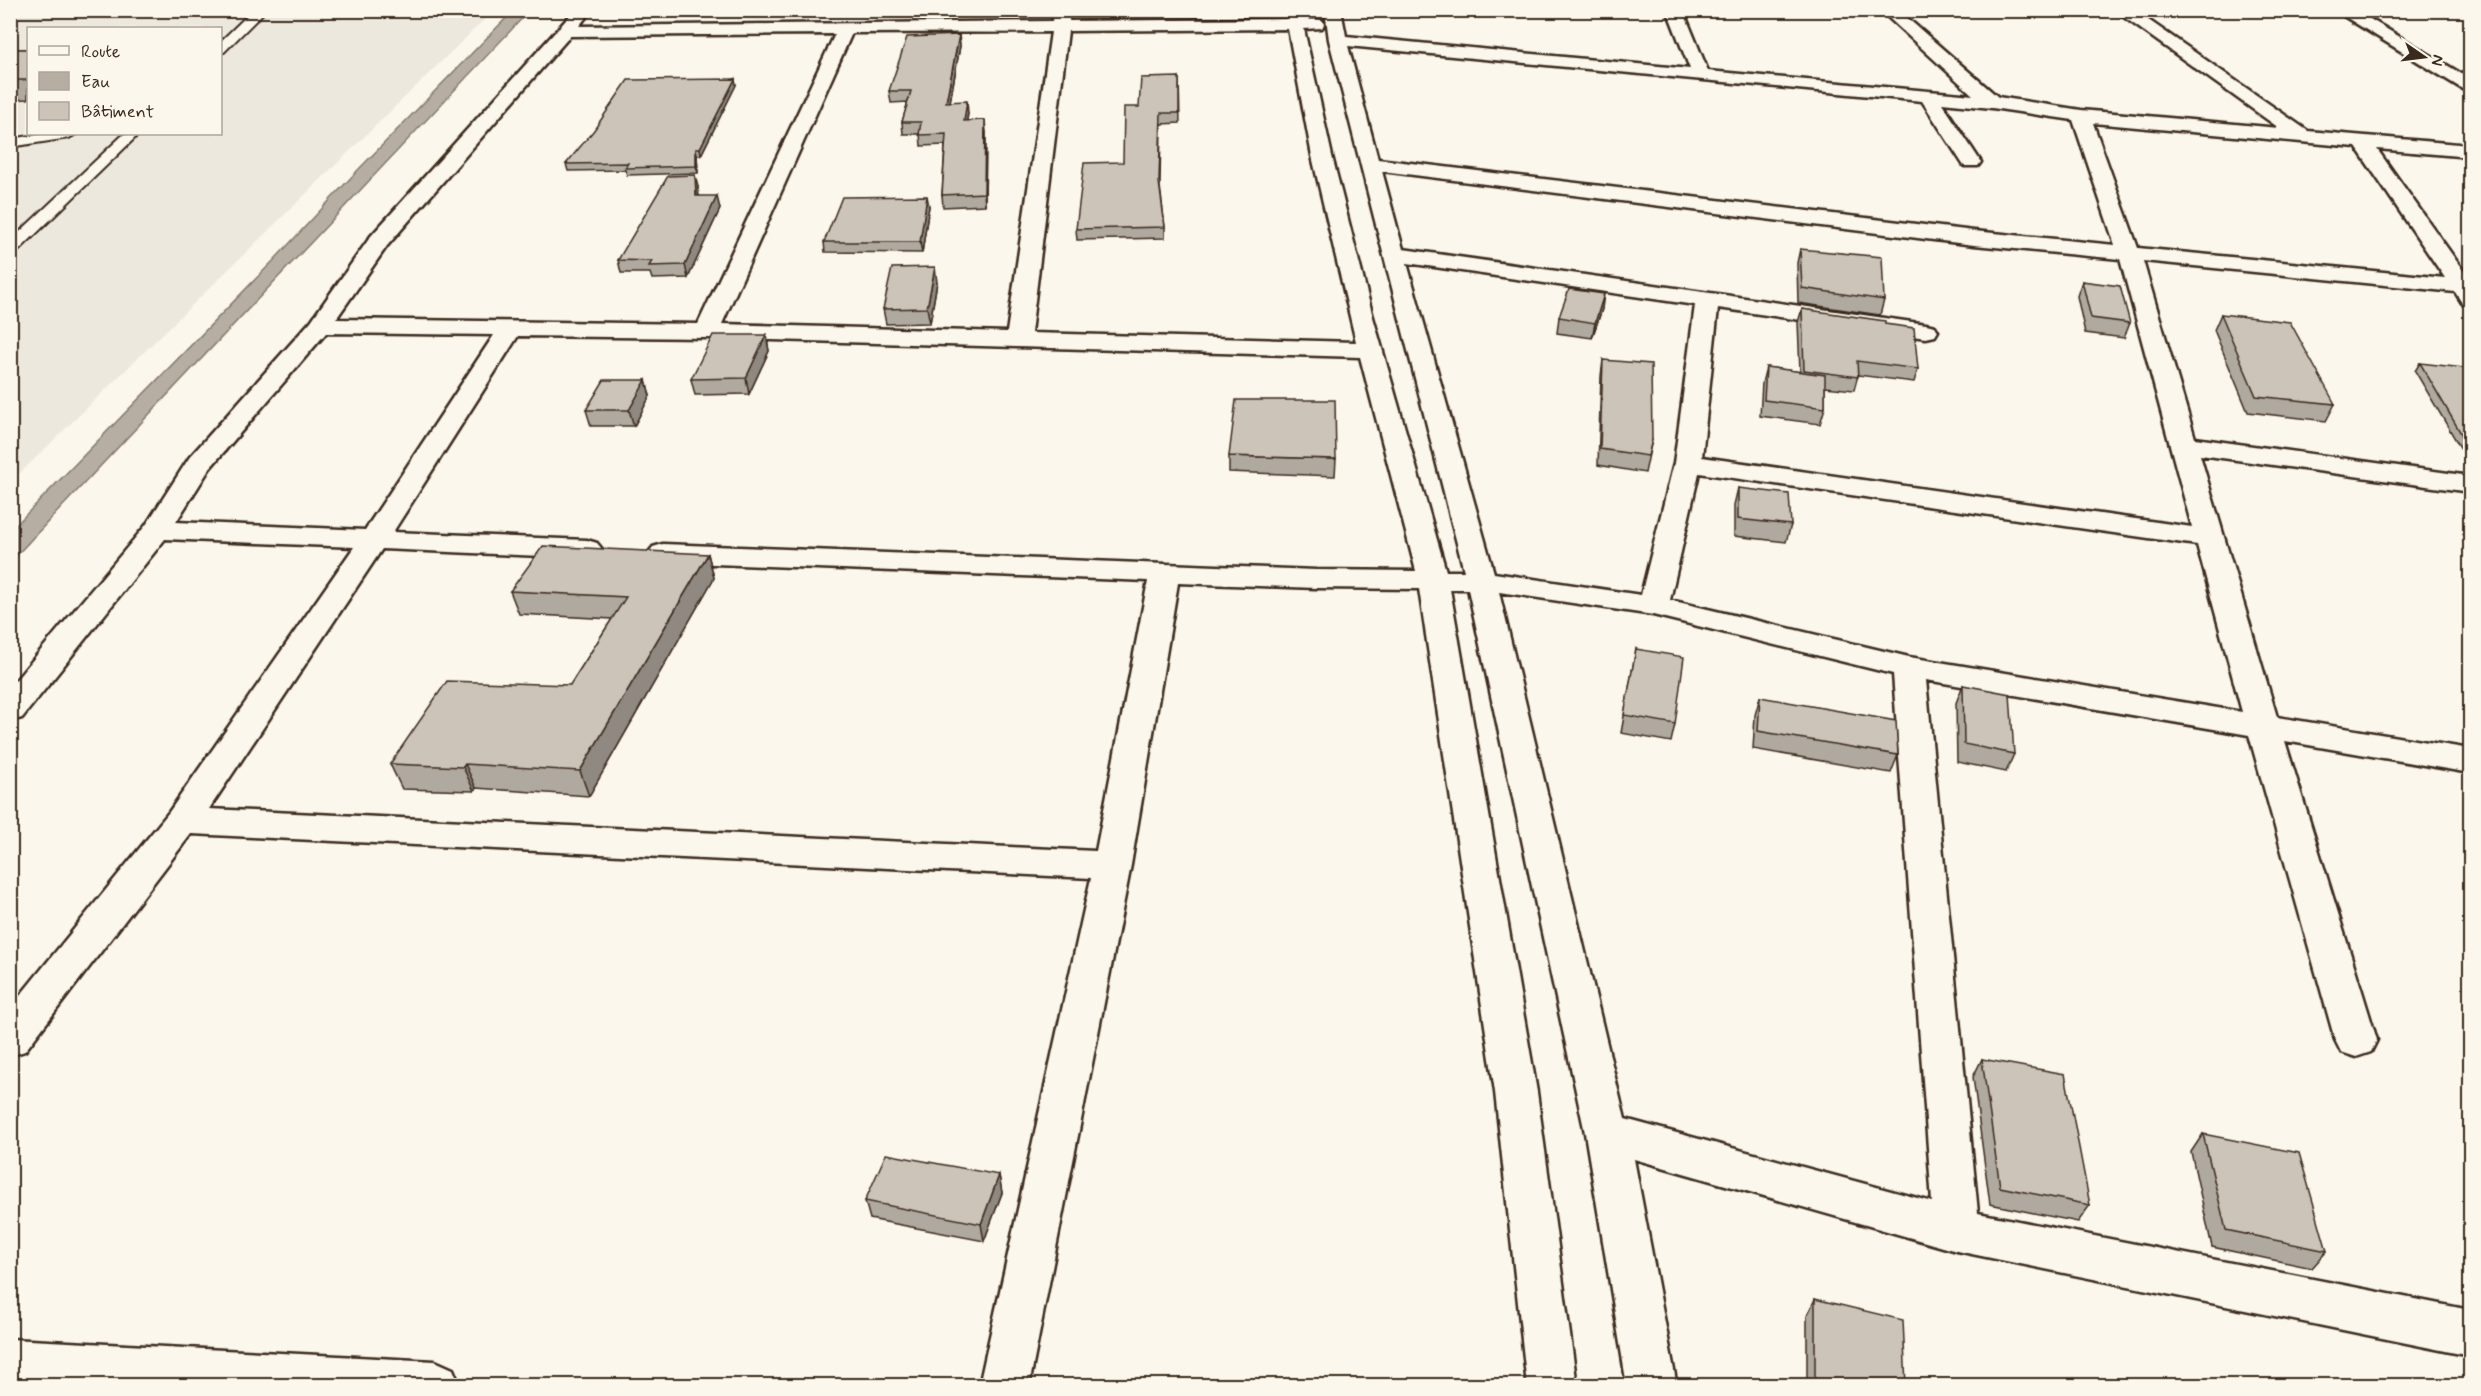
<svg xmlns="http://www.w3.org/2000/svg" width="2481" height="1396" font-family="Mynerve,sans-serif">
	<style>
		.built { fill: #ede8dd; fill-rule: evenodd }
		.water { fill: #b6aea2; stroke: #85796d; stroke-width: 1.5 }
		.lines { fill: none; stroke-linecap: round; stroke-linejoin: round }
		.service-casing { stroke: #3b2a1e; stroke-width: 4 }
		.minor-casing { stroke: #3b2a1e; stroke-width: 5 }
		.service { fill: #fbf7ec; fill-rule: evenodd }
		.minor { fill: #fbf7ec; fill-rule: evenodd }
		.wall { fill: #afa99f; stroke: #3b2a1e; stroke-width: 1.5 }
		.shaded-wall { fill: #8f8982; stroke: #3b2a1e; stroke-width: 1.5 }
		.building { fill: #ccc4b9; stroke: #3b2a1e; stroke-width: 1.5 }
	</style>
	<rect width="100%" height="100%" fill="#fbf7ec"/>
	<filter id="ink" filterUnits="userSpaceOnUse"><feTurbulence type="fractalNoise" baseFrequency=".0167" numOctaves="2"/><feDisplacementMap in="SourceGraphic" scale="12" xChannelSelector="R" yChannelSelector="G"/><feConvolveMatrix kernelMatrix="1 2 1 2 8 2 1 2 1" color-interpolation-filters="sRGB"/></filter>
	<g filter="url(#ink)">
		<path class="built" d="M11,11h482l-482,471zM28,28h192v106h-192z"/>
		<path class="water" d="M513,11h16l-518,550v-31l264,-271 83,-89z"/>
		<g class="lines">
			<defs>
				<g id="service">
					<path d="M253,10h13l-42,42 -4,1v-11z"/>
					<path d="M44,134h32l-7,4 -59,9v-8z"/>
					<path d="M124,134h15l-123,119 -6,2v-14z"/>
				</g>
				<g id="minor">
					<path d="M575,10h17l-13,16 473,-5 2,-11h16l-1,11 217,-2 -2,-9h16l2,9 20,1 2,4 -2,4 -18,1 28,127 41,161 73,254h18l-135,-531 -4,-30h16l5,26 344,33 -23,-59h16l25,61 265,24 -93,-85h18l100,87 83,13 198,18 -165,-118h20l174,121 162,14v12l-93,-8 93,131v25l-8,-2 -7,-11 -312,-31 52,177 275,38v16l-270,-37 77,262 193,32v24l-185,-32 92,299 -6,12 -15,5 -15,-5 -6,-12 -86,-305 -323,-55 52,533 492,97v46l-513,-105 -323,-92 43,227h-50l-42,-253 -117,-544h-18l87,503 40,294h-50l-32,-294 -76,-503 -103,-1 -138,-5 -47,282 -102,521h-50l112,-508 -900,-44 -166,217 -15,5v-48l159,-196 185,-265 -189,-8 -143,179 -12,3v-34l136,-162 43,-67 122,-137 60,-85zM1288,29l24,127 44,186 -325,-9 37,-302zM1051,32l-44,300 -285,-8 130,-291zM835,34l-137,290 -362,-5 51,-73 183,-210zM1348,46l574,55 42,65h14l3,-4 -39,-59 50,5 81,12 42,125 -141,-14 -596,-72zM2093,123l263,24 89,131 -307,-30zM1382,171l592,74 146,14 72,268 -490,-70 16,-149 208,30 9,-2 3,-5 -3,-5 -9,-2 -523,-75zM1407,263l288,42 -21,158 -33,132 -147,-22zM326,333l168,2 -129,195 -189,-8 34,-54zM518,336l189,2 653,19 56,214 -100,-1 -653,-26 -10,3 -5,6 5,6 10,3 485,19 -52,270 -887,-42 173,-260 205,9 10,-3 5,-6 -5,-6 -10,-3 -194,-8zM1699,473l498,72 45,167 -333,-55 -239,-57zM1499,592l154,23 240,59 39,528 -307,-83z"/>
					<path d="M2334,10h21l115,69v12l-6,-1z"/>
					<path d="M10,1339l425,22 18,8 7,17h-450z"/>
				</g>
			</defs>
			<use href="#service" class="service-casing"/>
			<use href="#minor" class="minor-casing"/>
			<use href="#service" class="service"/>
			<use href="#minor" class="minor"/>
		</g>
		<g class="wall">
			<path d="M959,35l1,11 -10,56 18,11 -1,8 19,11 -1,73 -42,2 -1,-12 3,-50 -24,1 -1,-12h-17l-1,-12 6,-20 -17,1 -2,-12z"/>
			<path d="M10,49h18v50l-18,1z"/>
			<path d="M1179,77l1,46 -19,1 -1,62 5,41v11l-88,2 -1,-11 47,-67 16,-55z"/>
			<path d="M735,79l1,6 -35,70h-4l1,18 -71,2 -2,-5 -57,1 -2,-7z"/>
			<path d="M698,187l1,9 21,13 -32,69 -36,1 -2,-6h-29l-3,-13z"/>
			<path d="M929,206l-7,47 -97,-1 -1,-10z"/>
			<path d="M1800,249l84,51 -4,15 -82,-12 -1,-40z"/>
			<path d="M2082,281l48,42 -6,15 -39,-5 -8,-37z"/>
			<path d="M937,282l-7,41 -44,1 -3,-15z"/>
			<path d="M1602,309l-10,29 -35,-5 2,-16z"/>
			<path d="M1802,309l83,15 33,45 -4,13 -56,-7 -4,15 -29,-3v21l-5,16 -60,-8 2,-33 4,-16 34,5 -2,-50z"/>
			<path d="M2221,314l114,90 -9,17 -78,-9 -34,-82z"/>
			<path d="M766,335l3,16 -20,43 -54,1 -4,-16z"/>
			<path d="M1603,360l49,80 -7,33 -47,-8 3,-89z"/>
			<path d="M2420,363l50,15v84l-2,-1 -53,-90z"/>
			<path d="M646,380l4,16 -16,30h-43l-5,-16z"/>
			<path d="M1229,456l107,3 -1,17 -106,-4z"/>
			<path d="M1738,488l53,37 -5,17 -52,-6v-31z"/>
			<path d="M708,554l6,24 -125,218 -113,-8 -2,3 -72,-2 -12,-25 180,-79 42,-66 -93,-5 -9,-23z"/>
			<path d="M1636,649l39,75 -4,18 -50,-9z"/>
			<path d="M1963,685l51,69 -8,18 -49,-10 -1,-59z"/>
			<path d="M1760,697l138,58 -7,18 -138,-24 2,-34z"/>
			<path d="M1982,1059l108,146 -12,17 -88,-18 -17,-127z"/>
			<path d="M2203,1134l124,117 -15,17 -100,-21 -21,-95z"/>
			<path d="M999,1175l3,18 -18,48 -114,-22 -5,-18z"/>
			<path d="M1815,1299l91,87h-99v-70z"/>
		</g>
		<g class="shaded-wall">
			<path d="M959,35l1,11 -12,67 -2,-11z"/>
			<path d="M735,79l1,6 -35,70 -1,-7z"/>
			<path d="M967,101l1,12 -3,19 -1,-11z"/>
			<path d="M985,120l1,12 -1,73 -1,-12z"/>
			<path d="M696,148l1,7 1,18 -2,-7z"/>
			<path d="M695,175l3,12 1,22 -3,-13z"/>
			<path d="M717,196l3,13 -32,69 -3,-13z"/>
			<path d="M927,196l2,10 -7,47 -2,-11z"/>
			<path d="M935,267l2,15 -7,41 -3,-15z"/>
			<path d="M1604,294l-2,15 -10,29 3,-15z"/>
			<path d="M766,335l3,16 -20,43 -3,-16z"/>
			<path d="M646,380l4,16 -16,30 -5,-16z"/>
			<path d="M708,554l6,24 -125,218 -9,-25z"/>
			<path d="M465,764l11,24 -2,3 -11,-24z"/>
			<path d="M999,1175l3,18 -18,48 -3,-17z"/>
		</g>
		<g class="building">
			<path d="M959,35l-13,67 21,-1 -3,20 21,-1 -1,73 -42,2 4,-61 -27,1 2,-13h-19l9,-31h-22l18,-54z"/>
			<rect x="10" y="49" width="18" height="31"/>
			<path d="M1179,77v36h-18l-2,69 6,45 -89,2 8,-66 39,-1 1,-55h15l2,-29z"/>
			<path d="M735,79l-35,69h-4v18l-71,2 3,-5 -62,1 28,-34 34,-50z"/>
			<path d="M695,175l1,21h21l-32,69 -36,1 3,-5 -34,-1 50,-84z"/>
			<path d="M927,196l-7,46h-96l18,-45z"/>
			<path d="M1800,249l82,8 2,43 -82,-12z"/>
			<path d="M935,267l-8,41 -44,1 9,-41z"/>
			<path d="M2082,281l38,5 10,37 -39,-5z"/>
			<path d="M1569,289l35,5 -9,29 -36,-6z"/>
			<path d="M1802,309l83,12v3l29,4 4,41 -61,-8 1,16 -54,-7z"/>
			<path d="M2221,314l69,8 45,82 -79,-8z"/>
			<path d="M713,335h53l-20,43 -55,1z"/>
			<path d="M1603,360l48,4 1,76 -4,16 -48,-7z"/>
			<path d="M2420,363l44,5 6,10v71z"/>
			<path d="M1766,367l59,8v33l-61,-8z"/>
			<path d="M604,380h42l-17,30h-43z"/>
			<path d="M1236,400h99l1,59 -107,-3z"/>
			<path d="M1738,488l51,6 2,31 -53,-6z"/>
			<path d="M543,546l165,8 -128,217 -115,-7 -2,3 -73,-3 57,-83 123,4 56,-88 -116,-6z"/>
			<path d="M1636,649l48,8 -9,67 -51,-9z"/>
			<path d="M1963,685l47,9 4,60 -50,-10z"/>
			<path d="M1760,697l136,24 2,34 -140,-24z"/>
			<path d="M1982,1059l83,15 25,131 -90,-18z"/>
			<path d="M2203,1134l96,19 28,98 -101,-21z"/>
			<path d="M886,1154l113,21 -18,49 -116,-23z"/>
			<path d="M1815,1299l88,21 3,66h-91z"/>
		</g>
	</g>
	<rect width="2481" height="1396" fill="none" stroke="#fbf7ec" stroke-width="36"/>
	<rect x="18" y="18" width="2445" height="1360" fill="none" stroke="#3b2a1e" stroke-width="2" filter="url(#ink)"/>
	<rect x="27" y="27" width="195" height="108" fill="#fbf7ec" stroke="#aea59a" stroke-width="1.5"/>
	<rect x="39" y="46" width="30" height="9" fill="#fbf7ec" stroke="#aea59a" stroke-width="1.5"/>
	<text x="81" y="57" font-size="18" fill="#3b2a1e">Route</text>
	<rect x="39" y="72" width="30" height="18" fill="#b6aea2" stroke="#aea59a" stroke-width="1.5"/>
	<text x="81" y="87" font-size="18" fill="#3b2a1e">Eau</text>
	<rect x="39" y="102" width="30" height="18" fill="#ccc4b9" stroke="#aea59a" stroke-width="1.5"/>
	<text x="81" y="117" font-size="18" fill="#3b2a1e">Bâtiment</text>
	<g transform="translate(2424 57) rotate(104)" stroke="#fbf7ec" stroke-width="4.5" paint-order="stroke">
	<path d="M0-4.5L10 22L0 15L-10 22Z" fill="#3b2a1e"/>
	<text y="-9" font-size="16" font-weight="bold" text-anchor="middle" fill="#3b2a1e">N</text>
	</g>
</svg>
